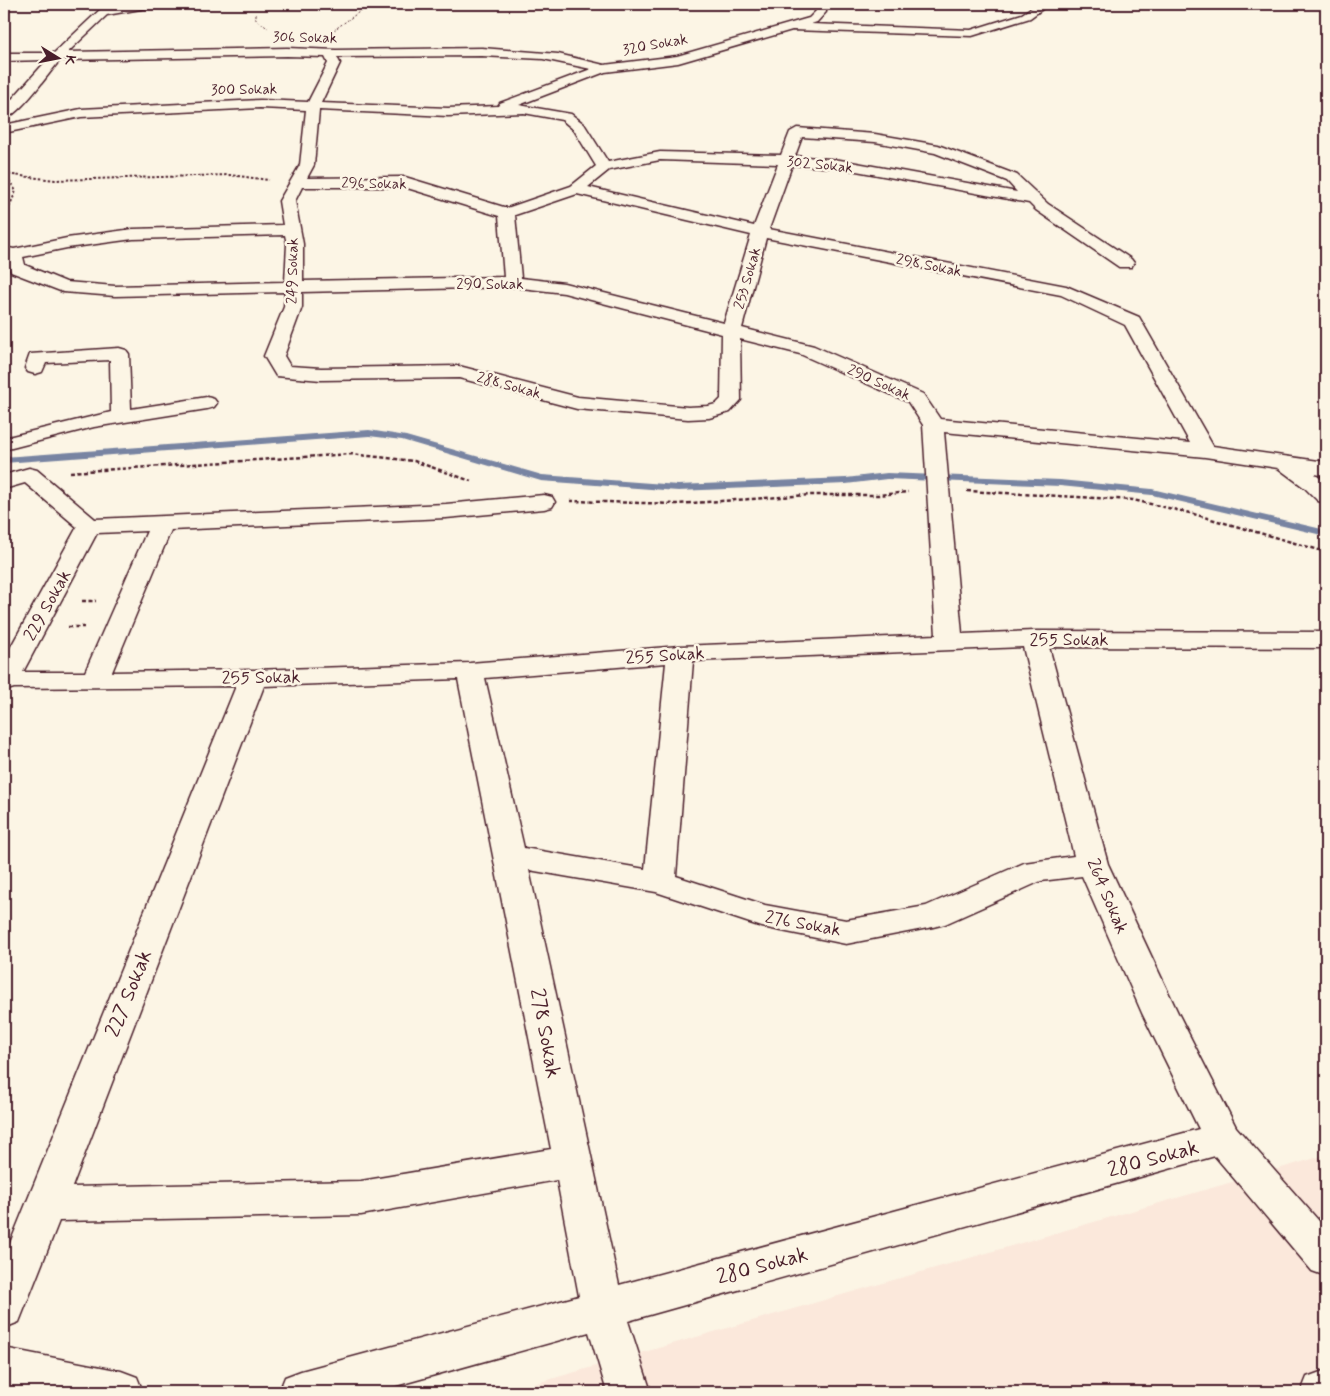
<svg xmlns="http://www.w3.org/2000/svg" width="1330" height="1396" font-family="Mynerve,sans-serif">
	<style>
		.built { fill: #fbe8db }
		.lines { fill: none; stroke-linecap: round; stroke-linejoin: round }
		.stream { fill: #7884a2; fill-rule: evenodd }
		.minor-casing { stroke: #4a1f2b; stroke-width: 3 }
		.path-far2 { stroke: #4a1f2b; stroke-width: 1; stroke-dasharray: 2 2; stroke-linecap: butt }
		.path-far1 { stroke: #4a1f2b; stroke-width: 2; stroke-dasharray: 2.5 2; stroke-linecap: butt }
		.path { stroke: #4a1f2b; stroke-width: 2.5; stroke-dasharray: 4 2.5; stroke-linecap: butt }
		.minor { fill: #fcf5e5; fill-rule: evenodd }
		.labels { text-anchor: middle; stroke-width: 5; stroke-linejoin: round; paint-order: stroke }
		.far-street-label { font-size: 15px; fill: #4a1f2b; stroke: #fcf5e5 }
		.street-label { font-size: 18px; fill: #4a1f2b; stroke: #fcf5e5 }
		.near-street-label { font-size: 21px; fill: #4a1f2b; stroke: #fcf5e5 }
	</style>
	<rect width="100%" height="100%" fill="#fcf5e5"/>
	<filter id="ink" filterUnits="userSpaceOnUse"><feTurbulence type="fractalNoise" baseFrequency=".02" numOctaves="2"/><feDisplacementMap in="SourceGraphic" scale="10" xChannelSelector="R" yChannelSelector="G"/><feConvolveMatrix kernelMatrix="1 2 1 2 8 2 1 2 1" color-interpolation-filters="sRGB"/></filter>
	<g filter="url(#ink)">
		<path class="built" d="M1326,1155v237h-820z"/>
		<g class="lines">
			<path class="stream" d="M369,430l37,6 136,39 136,10 168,-7 41,-5 173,7 92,9 174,41v6l-174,-41 -92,-9 -173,-7 -41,5 -168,7 -137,-10 -139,-41 -33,-4 -365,27v-6z"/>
			<defs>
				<g id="minor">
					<path d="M106,4h11l-2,3 19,-3h23l-5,3 -45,8 -39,37 219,-4 49,2 146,-2 76,6 46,11 73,-9 132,-38 7,-7v-7h10v8l-9,10 -6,2 160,6 51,-16 15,-10h12l-19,14 -58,18 -180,-6 -114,33 -73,9 -86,33 52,9 13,10 24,38 52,-10 121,3 9,-23 7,-4 78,6 63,11 79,30 31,29 83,55 3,4 -3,4h-12l-83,-57 -7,-7 -189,-35 -48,-3 -23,64 297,57 73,31 74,129 113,16v14l-11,-2 11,10v19l-8,-2 -13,-13 -27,-20 -73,-11 -261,-25 18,202 72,-3 292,1v16l-277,-1 59,217 70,149 58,114 90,102v47l-14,-5 -97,-115 -587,165 23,71h-44l-18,-60 -215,60h-95l6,-15 16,-6 278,-75 -22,-116 -196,35 -302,6 -40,101 -15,6v-70l232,-572 -222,2 -10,3v-32l73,-132 -52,-44 -21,6v-14l25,-7 8,2 58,49 351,-15 98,-9 8,2 3,5 -3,5 -8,2 -98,9 -275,12 -59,142 141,-2 217,-7 210,-17 256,-11 -13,-210 -15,-23 -108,-48 -60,-15 1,61 -11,12 -21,6 -21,1 -111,-10 -118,-31 -138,2 -45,-4 -12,-20 20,-49 1,-15 -170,4 -52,-4 -52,-20 -5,-15h-2v-10l10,2 53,-11 66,-9 150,-4 -4,-24 21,-36 6,-55 -46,-2 -179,9 -77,16v-8l77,-16 179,-9 48,2 20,-39 -3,-6 -38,-1 -227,4c-11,13 -41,56 -56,59v-11l43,-48 -43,1v-8h50zM482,56l61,3 48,10 -91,34 -2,3 -50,2 -127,-5 19,-40 -3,-6zM319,110l129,6 76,-3 38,7 12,10 22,36 -25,20 -64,22 -102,-31 -98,1 7,-13zM802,137l73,5 60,11 72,28 10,11 -177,-32 -45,-4zM660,160l118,4 -24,62 -166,-39 21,-17zM302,187h102l95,29 5,61 -201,4v-37l-8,-43zM577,194l174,41 -27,88 -160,-40 -43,-5 -6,-63zM285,235l2,9 -2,38 -170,4 -49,-4 -41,-17 -2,-8 44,-9 66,-9zM766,238l295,57 64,30 65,118 -250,-24 -17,-25 -109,-48 -72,-18zM513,287l51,6 158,41 -1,65 -5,5 -8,2 -20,1 -110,-10 -119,-31 -138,2 -31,-2 -6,-10 18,-49v-15zM147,531l-62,141h-62l74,-139zM1023,647l51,209 -50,7 -98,43 -80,14 -81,-15 -89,-29 17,-215zM666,663l-21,206 -121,-21 -39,-170zM458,679l93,470 -190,32 -289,6 192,-501zM529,870l127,22 106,35 84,17 87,-17 12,-3 96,-43 41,-5 60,137 57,116 -580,156z"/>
					<path d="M119,348l7,2 3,4 2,55 76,-12 7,2 3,4 -3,4 -7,2 -113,18 -90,23v-12l107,-26 -1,-52 -64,3 -4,9 -7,2 -7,-2 -3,-4 5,-14z"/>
					<path d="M4,1348l117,23 16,6 6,15h-120l-19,-4z"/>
					<path d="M1326,1370v22h-25l6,-15z"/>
				</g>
			</defs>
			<use href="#minor" class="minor-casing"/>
			<g class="path-far2">
				<path d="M738,4h33"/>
				<path d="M256,14v6l12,8"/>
				<path d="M334,30l25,-18 22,-8"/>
			</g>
			<g class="path-far1">
				<path d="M4,174l51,6 175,-5 39,5"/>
				<path d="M4,219l12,-28 -10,-15"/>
			</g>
			<g class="path">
				<path d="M70,472l281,-18 63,7 57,20"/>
				<path d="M967,491l166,9 57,13 136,39"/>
				<path d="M570,501l107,3 133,-9h69l29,-3"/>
				<path d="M82,601h14"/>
				<path d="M68,627h16"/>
			</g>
			<use href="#minor" class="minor"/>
		</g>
	</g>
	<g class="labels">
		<g class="far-street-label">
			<text transform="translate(305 37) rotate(1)" y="5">306 Sokak</text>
			<text transform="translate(655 44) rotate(-10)" y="5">320 Sokak</text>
			<text transform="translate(244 89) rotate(-1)" y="5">300 Sokak</text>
			<text transform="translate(820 164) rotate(6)" y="5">302 Sokak</text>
			<text transform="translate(374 183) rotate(1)" y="5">296 Sokak</text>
			<text transform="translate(929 265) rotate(11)" y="5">298 Sokak</text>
			<text transform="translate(292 271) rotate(-89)" y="5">249 Sokak</text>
			<text transform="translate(747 278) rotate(-74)" y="5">253 Sokak</text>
			<text x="490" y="289">290 Sokak</text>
			<text transform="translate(879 382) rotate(24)" y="5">290 Sokak</text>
			<text transform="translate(509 385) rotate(15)" y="5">288 Sokak</text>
		</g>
		<g class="street-label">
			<text transform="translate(47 605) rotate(-61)" y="6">229 Sokak</text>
			<text x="1069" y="645">255 Sokak</text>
			<text transform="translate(665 655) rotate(-4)" y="6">255 Sokak</text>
			<text transform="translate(261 677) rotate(-1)" y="6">255 Sokak</text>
			<text transform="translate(1108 896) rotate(67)" y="6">264 Sokak</text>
			<text transform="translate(803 923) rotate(10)" y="6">276 Sokak</text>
		</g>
		<g class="near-street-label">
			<text transform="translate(128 993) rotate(-68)" y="7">227 Sokak</text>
			<text transform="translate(546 1033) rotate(79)" y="7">278 Sokak</text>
			<text transform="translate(1153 1158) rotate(-15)" y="7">280 Sokak</text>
			<text transform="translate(762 1265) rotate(-15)" y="7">280 Sokak</text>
		</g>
	</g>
	<rect width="1330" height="1396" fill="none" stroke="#fcf5e5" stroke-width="20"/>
	<rect x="10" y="10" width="1310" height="1376" fill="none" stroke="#4a1f2b" stroke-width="2" filter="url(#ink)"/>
	<g transform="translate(58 58) rotate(100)" stroke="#fcf5e5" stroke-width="4" paint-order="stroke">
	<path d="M0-4L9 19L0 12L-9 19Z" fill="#4a1f2b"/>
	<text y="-8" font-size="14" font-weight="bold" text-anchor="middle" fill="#4a1f2b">K</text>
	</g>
</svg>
